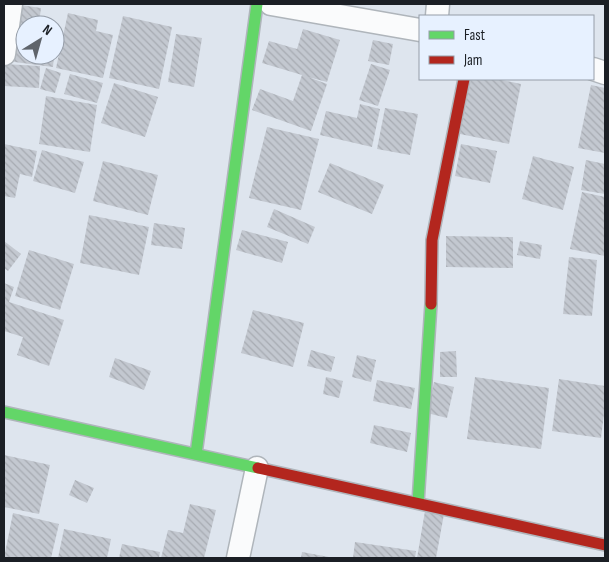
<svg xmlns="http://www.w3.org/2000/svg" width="609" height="562" font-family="'Sofia Sans Condensed',sans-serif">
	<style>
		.building { fill: url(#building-back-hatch) }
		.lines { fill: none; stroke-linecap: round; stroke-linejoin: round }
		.street-casing { stroke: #afb5bb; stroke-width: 25 }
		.fast-casing { stroke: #afb5bb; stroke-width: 14 }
		.jam-casing { stroke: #afb5bb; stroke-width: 14 }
		.street { stroke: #fafbfc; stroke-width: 22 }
		.fast { stroke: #63d668; stroke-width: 11 }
		.jam { stroke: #b3261e; stroke-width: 11 }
	</style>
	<defs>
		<pattern id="building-back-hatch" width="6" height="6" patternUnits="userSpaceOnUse" patternTransform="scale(1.25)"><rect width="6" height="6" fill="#c3c8d0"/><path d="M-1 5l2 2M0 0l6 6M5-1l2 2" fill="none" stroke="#a7abb2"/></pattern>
	</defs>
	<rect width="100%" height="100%" fill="#dee5ee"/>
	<g class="building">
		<path d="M13,4l28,4 -2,15 5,1v1h-19v30h29l-1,12 -46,-6z"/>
		<path d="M68,13l30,7 -2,11 17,4 -10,43 -47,-10z"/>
		<path d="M123,16l49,11 -13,62 -50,-11z"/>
		<path d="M303,29l37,11 -13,42 -19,-5 19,7 -16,47 -59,-21 8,-21 33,12 9,-26 -40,-12 7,-22 28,8z"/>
		<path d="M176,34l26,4 -8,49 -26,-5z"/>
		<path d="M373,40l20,4 -4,21 -21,-4z"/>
		<path d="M4,64l36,2 -1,22 -35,-2z"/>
		<path d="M371,64l19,6 -12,36 -19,-6z"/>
		<path d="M46,68l15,5 -6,20 -15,-4z"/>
		<path d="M70,74l33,9 -6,20 -33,-9z"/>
		<path d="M471,79h26l24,5 -12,60 -49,-10z"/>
		<path d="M114,83l44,14 -13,40 -44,-14z"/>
		<path d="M591,85l14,3v65l-27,-5z"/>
		<path d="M46,96l51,9 -7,47 -51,-8z"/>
		<path d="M360,104l20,5 -8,38 -52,-12 6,-24 31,7z"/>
		<path d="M385,108l33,6 -8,41 -33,-6z"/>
		<path d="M267,127l52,12 -18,71 -52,-12z"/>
		<path d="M4,144l33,7 -5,26 -12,-3 -5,24 -11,-2z"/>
		<path d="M461,144l36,7 -7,32 -35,-7z"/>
		<path d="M42,150l42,12 -9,31 -42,-12z"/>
		<path d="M533,156l41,11 -11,43 -41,-11z"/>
		<path d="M586,160l19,4v30l-24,-4z"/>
		<path d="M103,161l55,14 -10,40 -55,-14z"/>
		<path d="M330,163l54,22 -12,29 -54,-22z"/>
		<path d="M582,192l23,5v59l-35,-7z"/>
		<path d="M274,209l41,18 -7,17 -41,-17z"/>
		<path d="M89,215l60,12 -10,48 -59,-12z"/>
		<path d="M154,223l31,5 -3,21 -31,-4z"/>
		<path d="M242,230l46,12 -6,21 -46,-13z"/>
		<path d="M446,236l67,1v31l-67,-1z"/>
		<path d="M4,241l17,13 -13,17 -4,-3z"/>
		<path d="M520,241l22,4 -2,14 -23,-4z"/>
		<path d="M29,250l45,14 -14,46 -45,-14z"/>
		<path d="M569,257l28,3 -5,56 -29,-2z"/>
		<path d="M4,283l10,4 -5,15 55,18 -15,46 -32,-11 6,-18 -19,-6z"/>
		<path d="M253,310l51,13 -11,44 -52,-14z"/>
		<path d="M311,350l24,7 -4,15 -24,-6z"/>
		<path d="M456,351l1,26h-17v-25z"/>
		<path d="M357,355l19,5 -5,22 -19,-5z"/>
		<path d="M115,358l36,13 -7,19 -35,-13z"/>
		<path d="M326,377l17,4 -4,17 -16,-4z"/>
		<path d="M475,377l74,11 -8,61 -74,-10z"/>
		<path d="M559,379l46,7v20l-4,32 -49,-7z"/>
		<path d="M377,380l38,8 -4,21 -38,-8z"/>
		<path d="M434,382l20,5 -7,31 -20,-5z"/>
		<path d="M374,425l37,8 -4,19 -37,-9z"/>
		<path d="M4,455l46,10 -11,49 -35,-7z"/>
		<path d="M75,480l19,8 -7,15 -18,-8z"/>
		<path d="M190,504l26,6 -12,48h-43l7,-28 15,3z"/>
		<path d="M425,511l19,3 -8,44h-19z"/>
		<path d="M13,513l46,11 -8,34h-47z"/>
		<path d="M64,529l47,10 -4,19h-49z"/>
		<path d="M355,542l61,9 -1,7h-62z"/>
		<path d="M122,544l38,8 -1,6h-40z"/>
		<path d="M302,552l27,5v1h-28z"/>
	</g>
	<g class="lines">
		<defs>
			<g id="street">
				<path d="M271,4l149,26"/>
				<path d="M437,16l1,-12"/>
				<path d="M4,54l7,-50"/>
				<path d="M593,69l12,4"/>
				<path d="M238,558l19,-90"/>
			</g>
			<g id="fast">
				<path d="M4,412l254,56"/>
				<path d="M196,454l61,-450"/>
				<path d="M418,503l13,-199"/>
			</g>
			<g id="jam">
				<path d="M431,304l1,-64 32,-161"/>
				<path d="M258,468l347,77"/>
			</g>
		</defs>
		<use href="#street" class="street-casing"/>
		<use href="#fast" class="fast-casing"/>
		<use href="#jam" class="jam-casing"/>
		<use href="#street" class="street"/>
		<use href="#fast" class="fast"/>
		<use href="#jam" class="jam"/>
	</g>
	<rect width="609" height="562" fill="none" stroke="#1b1f25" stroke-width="10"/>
	<rect x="419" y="15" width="175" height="65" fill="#e7f1ff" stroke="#959da8"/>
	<rect x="429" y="31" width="25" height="8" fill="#63d668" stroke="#959da8"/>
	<text x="464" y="40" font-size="15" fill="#1b1f25">Fast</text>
	<rect x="429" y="56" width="25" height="8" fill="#b3261e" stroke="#959da8"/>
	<text x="464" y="65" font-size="15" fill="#1b1f25">Jam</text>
	<g transform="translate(40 40) rotate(37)"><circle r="24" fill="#e7f1ff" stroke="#959da8"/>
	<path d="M0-4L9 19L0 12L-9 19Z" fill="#5f646b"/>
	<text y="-8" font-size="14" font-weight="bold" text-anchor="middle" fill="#1b1f25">N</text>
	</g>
</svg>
